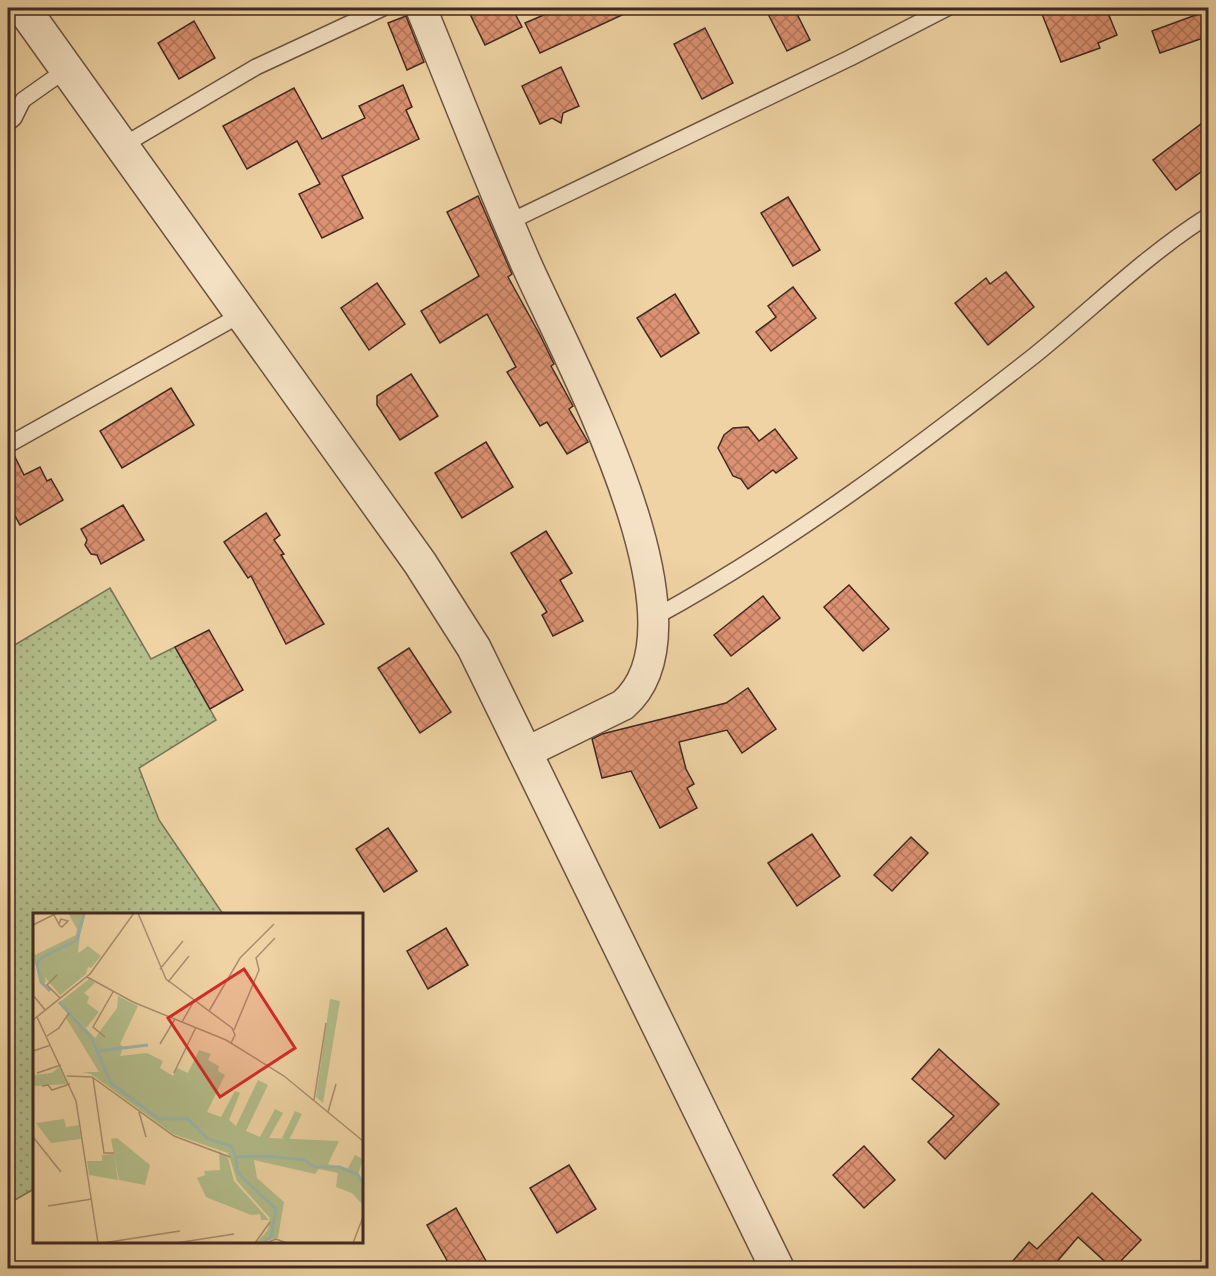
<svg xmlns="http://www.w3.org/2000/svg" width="1216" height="1276" font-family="'Old Standard TT',serif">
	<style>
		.grass { fill: url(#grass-dots); stroke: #7a7456; stroke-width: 1.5 }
		.building { fill: url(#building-cross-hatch); stroke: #412920; stroke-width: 1.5 }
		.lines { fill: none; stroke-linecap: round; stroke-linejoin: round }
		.service-casing { stroke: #6c5441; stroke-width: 18 }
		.minor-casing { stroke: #6c5441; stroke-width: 33 }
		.tertiary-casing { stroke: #6c5441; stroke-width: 36 }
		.service { stroke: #f5e2c4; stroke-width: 15 }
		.minor { stroke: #f5e2c4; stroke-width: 30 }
		.tertiary { stroke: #f5e2c4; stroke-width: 33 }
		.inset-river { fill: none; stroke: #9bb7ae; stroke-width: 3 }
		.inset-road { fill: none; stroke: #a98f6f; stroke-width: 1.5 }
		.view { fill: #d62828; fill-opacity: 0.15; stroke: #d62828; stroke-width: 3 }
		.inset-edge { fill: none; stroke: #412920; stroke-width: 3 }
	</style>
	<defs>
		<pattern id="grass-dots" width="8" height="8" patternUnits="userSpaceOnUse" patternTransform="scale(1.5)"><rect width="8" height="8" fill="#b3be8b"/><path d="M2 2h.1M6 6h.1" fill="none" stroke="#939a71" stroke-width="1.8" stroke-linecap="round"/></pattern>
		<pattern id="building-cross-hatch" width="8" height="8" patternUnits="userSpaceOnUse" patternTransform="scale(1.5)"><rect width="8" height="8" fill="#dc9272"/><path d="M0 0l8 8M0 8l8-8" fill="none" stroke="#b4775d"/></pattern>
	</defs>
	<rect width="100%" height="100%" fill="#efd3a4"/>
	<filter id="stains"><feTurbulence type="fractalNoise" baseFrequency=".00333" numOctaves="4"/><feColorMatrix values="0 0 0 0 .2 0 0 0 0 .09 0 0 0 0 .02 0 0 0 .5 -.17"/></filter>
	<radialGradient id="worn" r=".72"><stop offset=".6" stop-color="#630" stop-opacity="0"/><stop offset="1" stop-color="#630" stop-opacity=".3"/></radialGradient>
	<path class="grass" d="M110,588l41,71 24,-12 41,73 -77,48 20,52 64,94h-189v275l-26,15v-555z"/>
	<g class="building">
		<path d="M467,8h45l10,19 -37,18z"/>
		<path d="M560,8h77l-97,45 -15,-30z"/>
		<path d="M765,8h29l16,32 -23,11z"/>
		<path d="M1059,8h47l11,27 -19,8 2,5 -39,14 -19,-48z"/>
		<path d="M1204,12l5,13v11l-49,17 -8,-22z"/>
		<path d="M406,16l18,46 -17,8 -19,-47z"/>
		<path d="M194,21l21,37 -36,21 -21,-36z"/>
		<path d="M705,28l28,55 -31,16 -28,-55z"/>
		<path d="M561,67l18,39 -16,7 -2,10 -9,-5 -12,6 -18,-38z"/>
		<path d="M403,85l9,22 -6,3 13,29 -77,37 21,42 -41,20 -23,-44 21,-10 -23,-43 -50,28 -24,-43 71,-38 28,51 43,-21 -6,-12z"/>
		<path d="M1209,118v48l-33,24 -23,-30z"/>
		<path d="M478,196l34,78 -4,3 32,58 14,29 -3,2 22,40 -4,3 19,33 -21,12 -20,-32 -7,4 -33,-54 9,-5 -29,-53 -47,29 -19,-32 58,-35 -32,-64z"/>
		<path d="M788,197l32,53 -27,16 -32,-53z"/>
		<path d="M1006,272l28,35 -46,38 -33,-42 31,-25 4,6z"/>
		<path d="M377,283l28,41 -36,26 -28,-42z"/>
		<path d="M793,287l23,31 -45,33 -15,-19 20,-15 -8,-11z"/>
		<path d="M675,294l24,39 -38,24 -24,-39z"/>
		<path d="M411,374l27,42 -38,24 -23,-35v-9z"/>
		<path d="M171,388l23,37 -72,43 -22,-37z"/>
		<path d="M748,427l11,14 16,-12 22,29 -21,15 -3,-3 -25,19 -7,-10 -8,-3 -15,-28 6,-13 9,-7z"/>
		<path d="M486,442l27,45 -51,31 -27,-45z"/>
		<path d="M13,453l11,22 16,-8 7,14 4,-2 12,21 -43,25 -12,-22v-48z"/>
		<path d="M123,505l21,35 -43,24 -4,-9 -6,-1 -6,-9 2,-5 -6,-11z"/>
		<path d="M266,513l14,22 -6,5 10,14 -3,1 43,69 -38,20 -35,-68 -3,2 -24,-36z"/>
		<path d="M546,531l26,42 -12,7 23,41 -30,15 -11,-21 5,-3 -36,-59z"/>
		<path d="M849,585l40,44 -26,22 -39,-44z"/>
		<path d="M763,596l17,22 -49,38 -17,-21z"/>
		<path d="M209,630l34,60 -33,19 -35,-62z"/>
		<path d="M409,648l42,64 -31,21 -42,-65z"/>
		<path d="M748,688l28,41 -34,24 -15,-23 -48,12 7,27 8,15 -7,4 10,20 -37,20 -29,-57 -29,7 -10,-39 10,-5 124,-31z"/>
		<path d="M388,828l29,43 -33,21 -28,-43z"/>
		<path d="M812,834l28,42 -43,30 -29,-43z"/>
		<path d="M911,837l17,16 -36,38 -18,-16z"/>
		<path d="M446,928l22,37 -40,24 -21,-38z"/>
		<path d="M939,1049l60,55 -54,55 -17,-17 26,-26 -42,-37z"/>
		<path d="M864,1146l31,34 -31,28 -31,-33z"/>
		<path d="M569,1165l27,44 -39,24 -27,-45z"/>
		<path d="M1092,1193l49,47 -28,29 -35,-32 -23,27 5,5h-54l23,-27 8,7z"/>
		<path d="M456,1208l30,53 -13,8h-21l-25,-44z"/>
	</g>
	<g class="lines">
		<defs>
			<g id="service">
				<path d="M8,123l6,-5 9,-18 44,-31"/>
				<path d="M122,146l134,-79 127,-59"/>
				<path d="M509,222l341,-164 97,-50"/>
				<path d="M8,445l234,-131"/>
				<path d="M655,617c135,-74 259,-167 380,-262 57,-46 111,-100 173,-139"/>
			</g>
			<path id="minor" d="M421,8c34,83 67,168 103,251 39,91 194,365 99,446l-96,47"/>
			<path id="tertiary" d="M23,8l397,555 54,85 303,620"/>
		</defs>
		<use href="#service" class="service-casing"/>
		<use href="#minor" class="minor-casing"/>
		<use href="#tertiary" class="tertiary-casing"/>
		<use href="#service" class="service"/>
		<use href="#minor" class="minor"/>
		<use href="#tertiary" class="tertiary"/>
	</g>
	<g transform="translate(33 913)">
		<rect width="330" height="330" fill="#efd3a4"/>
		<path d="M43,22h4l-2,17 -34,23 2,7 -5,2 -8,-28zM55,33l13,10 -10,12 -14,-14zM85,83l20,10 -18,38 3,3 -3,9 27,-3 16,8 -3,7 13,8 4,-8 11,5 11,-23 12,4 -3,6 11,6 -1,5 7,4 -18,37 14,5 14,-26 5,2 -11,27 7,6 22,-46 10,5 -22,46 14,6 15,-28 8,4 -14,25 70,3 -11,23 19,6 8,-15 8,4 -5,16 5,8v22l-11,-12 -16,-6 2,-14 -19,-4 -4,5 -61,-14 3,18 27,24 -6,36 -22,5 12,-13 2,-12 -33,-37 -9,-28 -55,-19 -82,-60 -9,-2h17l-33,-54 4,-6 25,26 22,-30zM297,86l10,2 -17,102 -7,-6zM31,206l2,8 13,-2 2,14 -30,4 -15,-20zM186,238l9,7 6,23 35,39h-8l-1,-6 -9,1 -45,-18 -9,-19 8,-3 -1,-4 16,-1zM81,241l4,26 -29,-5 -2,-14h15v-6z" fill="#b3be8b"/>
		<path d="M35,0h18l-6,22h-4l1,-6zM0,152l2,10 17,-2 7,-6 9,17 -35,2zM262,198l7,3 -13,26 -7,-2z" fill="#b3be8b"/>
		<path d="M132,194l97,36 2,6 8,2 16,-6 37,2 4,9 -8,5 -2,8 -83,-23h-15l-12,-4 -20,-17 -17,1 -16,-6 -6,-10z" fill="#b3be8b"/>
		<path d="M84,225l33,27 -5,20 -26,-5 -8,-41z" fill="#b3be8b"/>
		<path d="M45,39l13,16 -3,-1 -2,7 -26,21 -17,-20zM56,66l6,4 -11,10 5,4 -2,6 12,9 -13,16 -26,-26z" fill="#b3be8b"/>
		<path class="inset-river" d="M17,78l-9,-9 -4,-18 4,-6 36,-18 7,-27M26,89l32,35 20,46 48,36h29l20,20 23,7 5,11 30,-1 38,4 11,7h25l18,8 5,8 -1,11M65,138l50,-6M203,245l1,12 7,9 32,30 -5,28 -9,6"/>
		<path class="inset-road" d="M105,0l28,66 66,49 3,7 -4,8M21,2l6,11 2,1 6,-6 -7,-2 -2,5M0,12l24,-12M127,56l23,-28M24,62l-10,10 13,13M54,64l46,25 93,38 58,36 79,65M135,69l21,-26M0,82l12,15M176,98l31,-53 34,-34M4,104l39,84 22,142M0,107l57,-46 44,-61M149,109l12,-21M201,117l25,-60 -3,-12 19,-20M14,123l12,-8 10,-15M72,124l-12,-10 20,-35M127,131l15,-25M0,138l18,-6M4,160l24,-8M141,160l22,-46M34,163l25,1 82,59 56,21M60,165l11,75h10M9,173l6,-1 4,5 18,-6M281,187l12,-77M106,199l7,25M295,199l8,-28M0,224l28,35M15,293l44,-7M70,330l77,-12M143,330l58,-9M222,330l15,-21M233,330l10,-4 11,4M320,330l10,-26"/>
		<path class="view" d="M211,56l51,79 -75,49 -52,-79z"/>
		<rect width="330" height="330" class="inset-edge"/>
	</g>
	<rect width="1216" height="1276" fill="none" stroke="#efd3a4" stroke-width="30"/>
	<rect x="9" y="9" width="1198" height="1258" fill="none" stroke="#412920" stroke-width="3"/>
	<rect x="15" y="15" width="1186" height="1246" fill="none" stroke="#412920" stroke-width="1.5"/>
	<rect width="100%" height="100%" filter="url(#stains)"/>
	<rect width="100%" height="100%" fill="url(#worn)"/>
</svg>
